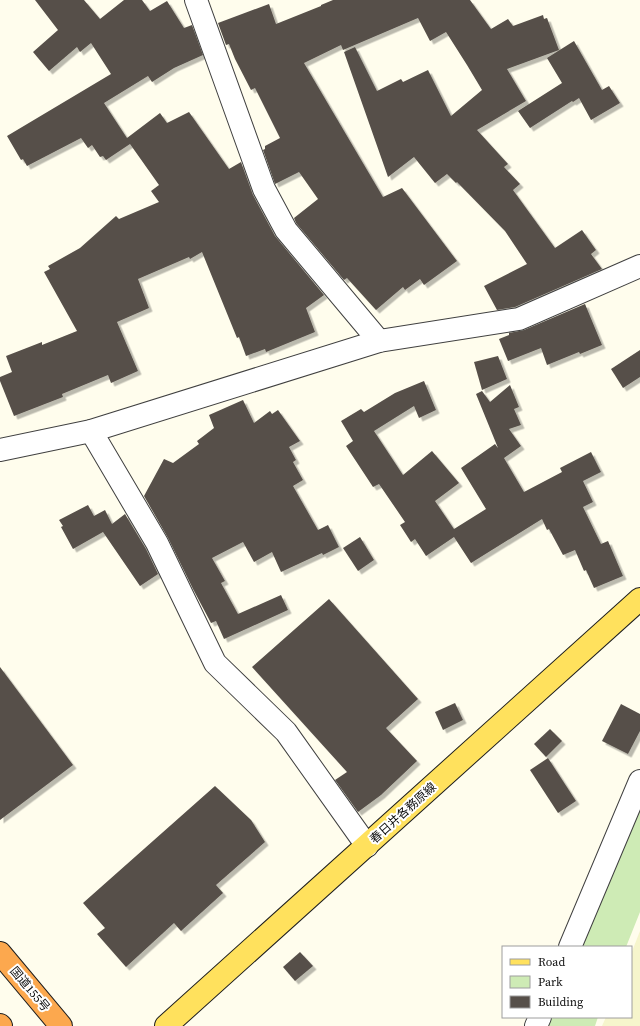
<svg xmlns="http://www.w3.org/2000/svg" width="640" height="1026" font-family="'Source Serif 4','Noto Sans JP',serif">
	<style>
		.farmland { fill: #f6f5cc }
		.green { fill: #ceebb5 }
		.building { fill: #564f49; filter: url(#shadow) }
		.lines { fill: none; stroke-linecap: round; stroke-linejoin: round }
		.minor-casing { stroke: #404040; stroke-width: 24 }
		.major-casing { stroke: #1e1e1e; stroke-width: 24 }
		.highway-casing { stroke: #1e1e1e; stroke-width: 24 }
		.minor { stroke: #fff; stroke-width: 22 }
		.major { stroke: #ffe15d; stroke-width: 22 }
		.highway { stroke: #fca84e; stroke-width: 22 }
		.labels { text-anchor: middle; stroke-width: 4; stroke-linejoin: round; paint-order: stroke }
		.street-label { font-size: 12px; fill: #0d0d0d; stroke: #fff }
	</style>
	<defs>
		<filter id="shadow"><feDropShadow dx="3.5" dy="3.5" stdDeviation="0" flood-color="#0004"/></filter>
	</defs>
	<rect width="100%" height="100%" fill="#fffded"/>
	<path class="farmland" d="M640,931v95h-38l4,-9h25v-63z"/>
	<g class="green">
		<path d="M640,793v119l-14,35h-51z"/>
		<path d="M547,1017h51l-3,9h-52z"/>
	</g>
	<g class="building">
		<path d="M35,0h49l16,19 24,-19h18l8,11 17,-10 17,27 8,-3 11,30 -29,13 -22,14 -4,-6 -44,27 23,35 33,-25 7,10 22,-11 40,57 12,-7 12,33 22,41 49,59 -18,13 9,24 -49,20 -1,-3 -19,7 -7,-19 -2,1 -35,-86 -12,7 -1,-2 -51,22 11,29 -32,14 21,49 -27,12 -3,-8 -46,19 1,3 -49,19 -14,-35v-4l12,-5 -6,-16 36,-14v3l35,-14 -33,-59 6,-3 -2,-3 32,-18 36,-32 3,3 40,-17 -8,-11 8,-6 -29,-41 -24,16 -3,-4 -3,1 -8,-12 -4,3 -7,-10 -54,28 -4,-7 -2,1 -14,-24 104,-62 -20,-31 -11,9 -3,-5 -28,24 -16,-19 25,-22z"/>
		<path d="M333,0h137l21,29 17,-10 5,7 30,-11 1,4 3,-1 12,32 -52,19 19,32 -49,29 31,34 -4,3 16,17 -7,6 42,58 27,-18 14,20 -5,4 11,15 -87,38 -18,3 -13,-24 43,-22 -22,-33 -48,-49 -1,1 -9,-9 -12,9 -21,-26 -26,20 -44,-125 11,-5 22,44 24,-12 2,3 25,-12 23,46 31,-26 -15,-25 -21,-33 -16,9 -12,-23 -75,32 -2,-5 -37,18 79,134 19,-9 55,73 -33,24 -4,-6 -15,11 -2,-3 -27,23 -29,-32 -3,2 -48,-57 -2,-5 24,-19 -19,-27 -24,12 -12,-34 2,-1v-3l15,-8 -25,-50 -4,2 -16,-31 -6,-15 -3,1 -8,-22 51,-19 7,20 45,-18v-1z"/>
		<path d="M574,41l28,49 7,-4 11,17 -29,17 -12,-22 -6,4 -1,-1 -42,27 -12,-17 44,-28 -15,-25z"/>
		<path d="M585,304l17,41 -22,9 -1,-2 -32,13 -6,-17 -33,13 -9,-22 10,-4v-2l15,-3z"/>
		<path d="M640,350v27l-17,11 -12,-19z"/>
		<path d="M498,356l9,23 -25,11 -8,-28z"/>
		<path d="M424,381l12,29 -17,8 -5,-12 -40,25 29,44 29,-24 27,32 -24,18 19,28 32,-20 -25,-41 34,-24 3,4 -22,-54 6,-3 8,11 20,-17 9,22 -5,2 7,16 -12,4 12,17 -17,12 20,34 38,-20 -2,-4 31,-16 10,20 -18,9 10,21 -10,5 18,37 7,-3 15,35 -29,12 -8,-18 -2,1 -9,-21 -12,5 -14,-26 -2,1 -5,-11 -71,44 -17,-26 -28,19 -11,-17 -4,3 -11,-17 5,-3 -26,-38 -6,3 -27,-41 7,-5 -12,-20 20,-12 3,3 31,-19z"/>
		<path d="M243,400l11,23 16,-12 2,3 6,-4 22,31 -11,6 7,13 -3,2 10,18 -10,6 25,44 10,-5 11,22 -16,8 -1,-2 -41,19 -9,-20 -18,10 -11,-20 -31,16 13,23 -4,2 17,31 43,-19 7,15 -64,29 -8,-18 -5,2 -18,-34 -25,-51 -24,-42 20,-37 9,4 26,-19 -2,-3 17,-13 -5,-13z"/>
		<path d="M88,505l6,11 11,-6 7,14 13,-10 21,35 12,25 -18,12 -37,-54 -30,17 -12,-22 2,-1 -4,-6z"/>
		<path d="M360,537l14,23 -16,11 -15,-23z"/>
		<path d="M329,599l89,100 -32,29 31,33 -36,34 -23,17 -23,-32 12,-8 -95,-105z"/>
		<path d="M0,667l73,98 -73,55z"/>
		<path d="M455,703l8,17 -20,10 -8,-18z"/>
		<path d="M621,704l19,10v17l-12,23 -26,-13z"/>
		<path d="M550,729l12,12 -16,16 -12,-13z"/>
		<path d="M548,758l28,43 -18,12 -28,-43z"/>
		<path d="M215,786l36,34 14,22 -49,43 7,8 -42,38 -7,-8 -48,44 -29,-33 8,-6 -22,-25z"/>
		<path d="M300,952l13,14 -18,15 -12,-14z"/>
	</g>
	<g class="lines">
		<defs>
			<g id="minor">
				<path d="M196,0l68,189 22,41 93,111"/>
				<path d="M91,431l66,112 58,120 71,69 81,114"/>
				<path d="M0,450l91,-19 288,-90 140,-22 121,-53"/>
				<path d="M570,947l70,-166"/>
				<path d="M536,1026l4,-9"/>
			</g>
			<path id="major" d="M166,1026l474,-427"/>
			<g id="highway">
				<path d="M0,953l61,73"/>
				<path d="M0,1025l1,1"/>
			</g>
		</defs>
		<use href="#minor" class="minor-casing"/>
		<use href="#major" class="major-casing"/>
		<use href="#highway" class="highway-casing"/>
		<use href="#minor" class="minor"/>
		<use href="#major" class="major"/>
		<use href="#highway" class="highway"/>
	</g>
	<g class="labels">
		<g class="street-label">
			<text transform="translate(403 813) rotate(-42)" y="4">春日井各務原線</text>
			<text transform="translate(30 989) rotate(50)" y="4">国道155号</text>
		</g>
	</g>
	<rect x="502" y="946" width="130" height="72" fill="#ffffff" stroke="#9e9e9e"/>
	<rect x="510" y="959" width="20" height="6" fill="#ffe15d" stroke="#9e9e9e"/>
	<text x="538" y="966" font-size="12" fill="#0d0d0d">Road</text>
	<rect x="510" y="976" width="20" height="12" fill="#ceebb5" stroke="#9e9e9e"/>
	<text x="538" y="986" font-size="12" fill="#0d0d0d">Park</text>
	<rect x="510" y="996" width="20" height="12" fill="#564f49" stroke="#9e9e9e"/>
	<text x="538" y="1006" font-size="12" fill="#0d0d0d">Building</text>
</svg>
